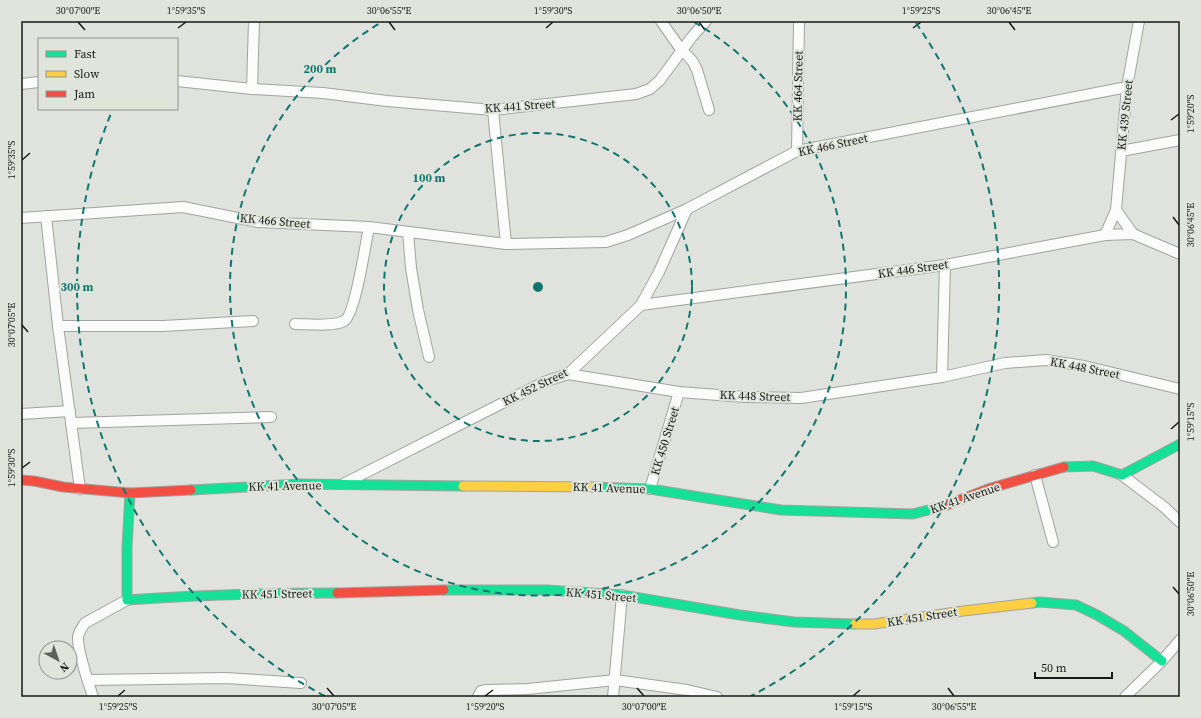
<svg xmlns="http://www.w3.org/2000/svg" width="1201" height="718" font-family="'Source Serif 4',serif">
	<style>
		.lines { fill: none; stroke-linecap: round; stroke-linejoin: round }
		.street-casing { stroke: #a1a39f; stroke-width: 12 }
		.fast-casing { stroke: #a1a39f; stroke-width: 11 }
		.slow-casing { stroke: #a1a39f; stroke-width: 11 }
		.jam-casing { stroke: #a1a39f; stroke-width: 11 }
		.street { stroke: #fafbfa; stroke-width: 10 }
		.fast { stroke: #16e098; stroke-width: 9 }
		.slow { stroke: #ffcf43; stroke-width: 9 }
		.jam { stroke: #f24e42; stroke-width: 9 }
		.ticks { fill: none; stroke: #181a17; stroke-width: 1.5 }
		.ring { fill: none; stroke: #0f766e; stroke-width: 2; stroke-dasharray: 7 5 }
		.labels { text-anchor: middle; stroke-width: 4; stroke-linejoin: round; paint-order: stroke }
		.street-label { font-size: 12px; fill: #181a17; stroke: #dfe5db }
		.centre { fill: #0f766e; stroke: #dfe5db; stroke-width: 2 }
		.ring-label { font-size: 12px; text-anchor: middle; font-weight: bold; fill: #0f766e; stroke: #dfe5db; stroke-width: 4; stroke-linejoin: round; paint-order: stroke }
		.neatline { fill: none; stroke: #181a17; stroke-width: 1.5 }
		.ticks-label { font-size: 10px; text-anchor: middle; fill: #181a17 }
	</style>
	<rect width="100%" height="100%" fill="#e0e3dd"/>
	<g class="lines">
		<defs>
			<g id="street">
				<path d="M661,21l21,30 6,5 5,6 4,8 12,40"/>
				<path d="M177,81l75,8 71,4 64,8 106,9 143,-16 14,-5 10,-9 31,-42 15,-17"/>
				<path d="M21,84l18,-2"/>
				<path d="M252,89l2,-68"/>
				<path d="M493,110l13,134"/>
				<path d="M797,151l2,-130"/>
				<path d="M1121,151l59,-11"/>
				<path d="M1116,210l17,24"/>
				<path d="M46,216l12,110 22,163"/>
				<path d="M21,218l162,-11 75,15 111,5 137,17 100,-2 22,-7 59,-26 110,-58 330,-64"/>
				<path d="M408,232l3,36 7,42 11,47"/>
				<path d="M1105,235l11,-25 11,-123 12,-66"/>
				<path d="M641,305l304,-40 160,-30 28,-1 47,20"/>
				<path d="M295,324c12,0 38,3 49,-3 11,-5 22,-80 25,-94"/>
				<path d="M58,326h105l90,-5"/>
				<path d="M568,374l111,18 66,5 56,1 141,-21 63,-14 41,-3 38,6 96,23"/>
				<path d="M942,377l3,-112"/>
				<path d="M21,414l49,-3"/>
				<path d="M71,423l200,-6"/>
				<path d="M1035,475l18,67"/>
				<path d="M1122,475l42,32 16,15"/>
				<path d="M345,483l199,-101 24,-8 73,-69 18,-33 28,-63"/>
				<path d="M650,489l29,-97"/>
				<path d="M88,680l138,-2 75,5"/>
				<path d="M93,697c-5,-16 -15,-43 -15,-59 0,-6 4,-10 7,-15l42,-23"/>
				<path d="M478,697l3,-6 4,-1 43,-1 87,-9 72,10 30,7"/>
				<path d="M613,697l9,-102"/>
				<path d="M1125,697l37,-36 18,-21"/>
			</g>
			<g id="fast">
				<path d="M1064,467l29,-1 29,9 58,-31"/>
				<path d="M592,487l58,2 131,21 132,4 34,-9"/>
				<path d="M191,490l109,-6 163,2"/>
				<path d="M130,493l-3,54v53c70,-5 140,-7 210,-7"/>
				<path d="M444,590h103l75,5 118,20 54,7 61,2"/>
				<path d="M1032,603l8,-1 36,3 21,10 27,16 38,30"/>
			</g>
			<g id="slow">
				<path d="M463,486l129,1"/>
				<path d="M855,624h19l89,-13 69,-8"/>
			</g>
			<g id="jam">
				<path d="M21,480l13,1 29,6 67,6 61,-3"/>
				<path d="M947,505l44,-17 73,-21"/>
				<path d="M337,593l107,-3"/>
			</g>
		</defs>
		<use href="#street" class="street-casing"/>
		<use href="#fast" class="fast-casing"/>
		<use href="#slow" class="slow-casing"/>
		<use href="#jam" class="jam-casing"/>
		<use href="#street" class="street"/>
		<use href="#fast" class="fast"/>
		<use href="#slow" class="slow"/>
		<use href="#jam" class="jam"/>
	</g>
	<path class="ticks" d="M78,22l7,8M389,22l6,8M699,22l6,8M1009,22l6,8M178,28l8,-6M546,28l7,-6M913,28l8,-6M1171,120l8,-6M22,160l8,-7M1173,217l6,8M22,325l6,7M1171,429l8,-7M22,468l8,-6M1173,587l6,7M327,688l7,8M637,688l7,8M948,688l6,8M118,696l7,-6M485,696l8,-6M853,696l7,-6"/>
	<g class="ring">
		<circle cx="538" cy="287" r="154"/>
		<path d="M694 22A308 308 0 1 1 382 22"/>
		<path d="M325 696A461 461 0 0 1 112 111M916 23A461 461 0 0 1 751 696"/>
	</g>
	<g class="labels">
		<g class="street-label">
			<text transform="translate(798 86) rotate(-89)" y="4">KK 464 Street</text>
			<text transform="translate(520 106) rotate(-4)" y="4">KK 441 Street</text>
			<text transform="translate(1125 115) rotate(-84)" y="4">KK 439 Street</text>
			<text transform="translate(833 145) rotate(-12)" y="4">KK 466 Street</text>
			<text transform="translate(275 221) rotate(5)" y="4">KK 466 Street</text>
			<text transform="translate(913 269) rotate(-8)" y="4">KK 446 Street</text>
			<text transform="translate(1085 368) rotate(11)" y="4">KK 448 Street</text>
			<text transform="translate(535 387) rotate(-26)" y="4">KK 452 Street</text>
			<text transform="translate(755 396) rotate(2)" y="4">KK 448 Street</text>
			<text transform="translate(665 441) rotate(-73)" y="4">KK 450 Street</text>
			<text transform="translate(285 486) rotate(-1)" y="4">KK 41 Avenue</text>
			<text transform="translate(609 488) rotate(2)" y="4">KK 41 Avenue</text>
			<text transform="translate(965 498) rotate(-19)" y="4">KK 41 Avenue</text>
			<text transform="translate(277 594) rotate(-1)" y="4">KK 451 Street</text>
			<text transform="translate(601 595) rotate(5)" y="4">KK 451 Street</text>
			<text transform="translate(922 617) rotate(-9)" y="4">KK 451 Street</text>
		</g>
	</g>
	<circle cx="538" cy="287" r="6" class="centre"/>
	<g class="ring-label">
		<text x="320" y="73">200 m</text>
		<text x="429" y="182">100 m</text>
		<text x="77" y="291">300 m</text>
	</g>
	<rect width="1201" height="718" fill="none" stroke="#dfe5db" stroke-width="44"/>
	<rect x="38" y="38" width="140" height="72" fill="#dfe5db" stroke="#8f948d"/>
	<rect x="46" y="51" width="20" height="6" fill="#16e098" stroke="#8f948d"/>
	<text x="74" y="58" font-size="12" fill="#181a17">Fast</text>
	<rect x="46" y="71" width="20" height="6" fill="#ffcf43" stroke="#8f948d"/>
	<text x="74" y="78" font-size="12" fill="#181a17">Slow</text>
	<rect x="46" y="91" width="20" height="6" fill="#f24e42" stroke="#8f948d"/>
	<text x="74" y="98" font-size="12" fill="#181a17">Jam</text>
	<g transform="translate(58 660) rotate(140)"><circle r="19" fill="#dfe5db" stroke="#8f948d"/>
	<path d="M0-3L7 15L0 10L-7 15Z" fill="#5e605c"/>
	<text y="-6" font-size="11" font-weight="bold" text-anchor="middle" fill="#181a17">N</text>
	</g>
	<path d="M1035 672v6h77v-6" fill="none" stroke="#181a17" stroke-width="2"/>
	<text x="1041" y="672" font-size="12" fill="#181a17" stroke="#dfe5db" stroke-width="3" paint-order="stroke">50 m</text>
	<rect x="22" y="22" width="1157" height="674" class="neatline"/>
	<g class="ticks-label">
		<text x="78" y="14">30°07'00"E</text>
		<text x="186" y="14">1°59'35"S</text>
		<text x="389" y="14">30°06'55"E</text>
		<text x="553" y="14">1°59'30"S</text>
		<text x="699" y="14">30°06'50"E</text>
		<text x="921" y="14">1°59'25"S</text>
		<text x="1009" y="14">30°06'45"E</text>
		<text transform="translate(1190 114) rotate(-90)" y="4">1°59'20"S</text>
		<text transform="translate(11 160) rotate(-90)" y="4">1°59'35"S</text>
		<text transform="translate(1190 225) rotate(-90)" y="4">30°06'45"E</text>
		<text transform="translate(11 325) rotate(-90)" y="4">30°07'05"E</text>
		<text transform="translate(1190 422) rotate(-90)" y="4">1°59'15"S</text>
		<text transform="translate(11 468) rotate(-90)" y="4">1°59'30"S</text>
		<text transform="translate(1190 594) rotate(-90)" y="4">30°06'50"E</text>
		<text x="118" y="710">1°59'25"S</text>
		<text x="334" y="710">30°07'05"E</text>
		<text x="485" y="710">1°59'20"S</text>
		<text x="644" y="710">30°07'00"E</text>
		<text x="853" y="710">1°59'15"S</text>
		<text x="954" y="710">30°06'55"E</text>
	</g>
</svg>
